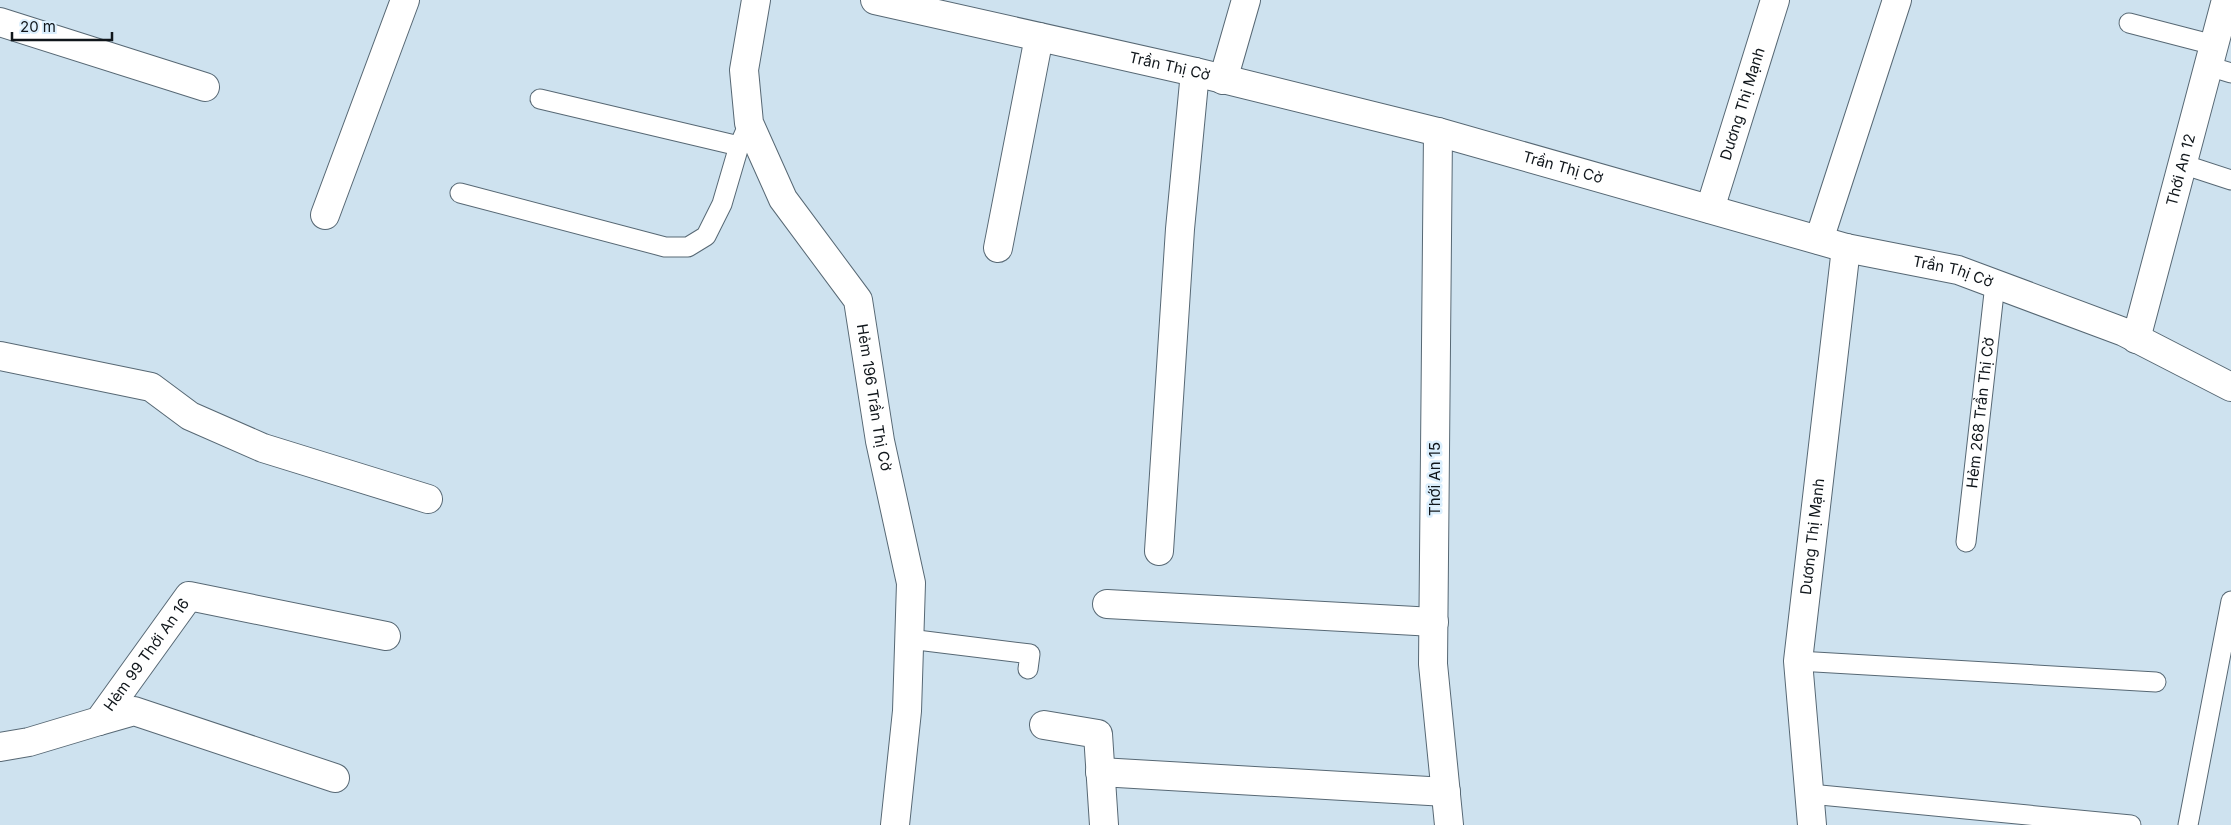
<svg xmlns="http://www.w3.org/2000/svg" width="2231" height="825" font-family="Inter,sans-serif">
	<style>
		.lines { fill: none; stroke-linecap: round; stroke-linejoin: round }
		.lane-casing { stroke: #576874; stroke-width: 21 }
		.street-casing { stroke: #576874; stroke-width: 30 }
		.lane { stroke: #fff; stroke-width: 19 }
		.street { stroke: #fff; stroke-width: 28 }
		.labels { text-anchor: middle; stroke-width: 5; stroke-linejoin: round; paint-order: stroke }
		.street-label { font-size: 15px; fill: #10161b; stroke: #dbeffd }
	</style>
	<rect width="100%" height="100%" fill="#cee2ef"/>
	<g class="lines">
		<defs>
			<g id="lane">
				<path d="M2129,23l85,22"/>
				<path d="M2208,66l23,7"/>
				<path d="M540,99l199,47"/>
				<path d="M2182,164l49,16"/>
				<path d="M460,193l205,54h23l18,-11 16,-32 17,-58 10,-23"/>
				<path id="s1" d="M1966,542l29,-258"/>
				<path d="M909,639l121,15 -2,15"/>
				<path d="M1798,661l358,21"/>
				<path d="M1810,794l321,31"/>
				<path d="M2188,825l43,-224"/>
			</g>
			<g id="street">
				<path id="s2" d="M756,0l-12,70 5,53 34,76 75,101 22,141 31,142 -4,128 -12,114"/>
				<path id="s3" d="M875,0l320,72 243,60 408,116 112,22 166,62 107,55"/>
				<path d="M0,22l205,65"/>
				<path d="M1223,80l23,-80"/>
				<path d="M1438,132l-5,532 16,161"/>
				<path id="s4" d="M1710,209l65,-209"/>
				<path d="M325,215l80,-215"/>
				<path d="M1819,240l78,-240"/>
				<path d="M998,248l41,-211"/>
				<path id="s5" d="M2136,339l90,-339"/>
				<path d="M0,356l151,31 39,29 73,32 165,51"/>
				<path d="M1159,551l21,-322 15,-157"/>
				<path d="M1107,604l327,18"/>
				<path d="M99,721l35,-10 201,67"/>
				<path d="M1044,725l54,9 6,91"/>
				<path id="s6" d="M0,747l29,-5 70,-21 90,-125 197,40"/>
				<path d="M1100,772l346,20"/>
				<path id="s7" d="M1812,825l-14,-164 48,-413"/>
			</g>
		</defs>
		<use href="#lane" class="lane-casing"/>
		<use href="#street" class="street-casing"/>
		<use href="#lane" class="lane"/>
		<use href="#street" class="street"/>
	</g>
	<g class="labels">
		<g class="street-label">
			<text dy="5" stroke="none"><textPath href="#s3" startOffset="302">Trần Thị Cờ</textPath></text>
			<text dy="5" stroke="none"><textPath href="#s4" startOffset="110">Dương Thị Mạnh</textPath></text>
			<text dy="5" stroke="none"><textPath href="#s3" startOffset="708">Trần Thị Cờ</textPath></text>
			<text dy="5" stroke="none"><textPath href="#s5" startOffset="175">Thới An 12</textPath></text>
			<text dy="5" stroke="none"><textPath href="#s3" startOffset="1112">Trần Thị Cờ</textPath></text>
			<text dy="5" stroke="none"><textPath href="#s2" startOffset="432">Hẻm 196 Trần Thị Cờ</textPath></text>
			<text dy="5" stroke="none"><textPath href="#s1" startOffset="130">Hẻm 268 Trần Thị Cờ</textPath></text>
			<text transform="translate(1435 479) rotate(-90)" y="5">Thới An 15</text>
			<text dy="5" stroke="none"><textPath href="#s7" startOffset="290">Dương Thị Mạnh</textPath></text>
			<text dy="5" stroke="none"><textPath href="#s6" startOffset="184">Hẻm 99 Thới An 16</textPath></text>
		</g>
	</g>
	<path d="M12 32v8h100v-8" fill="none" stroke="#10161b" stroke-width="2.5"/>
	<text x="20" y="32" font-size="15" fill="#10161b" stroke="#dbeffd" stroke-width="4" paint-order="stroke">20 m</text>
</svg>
